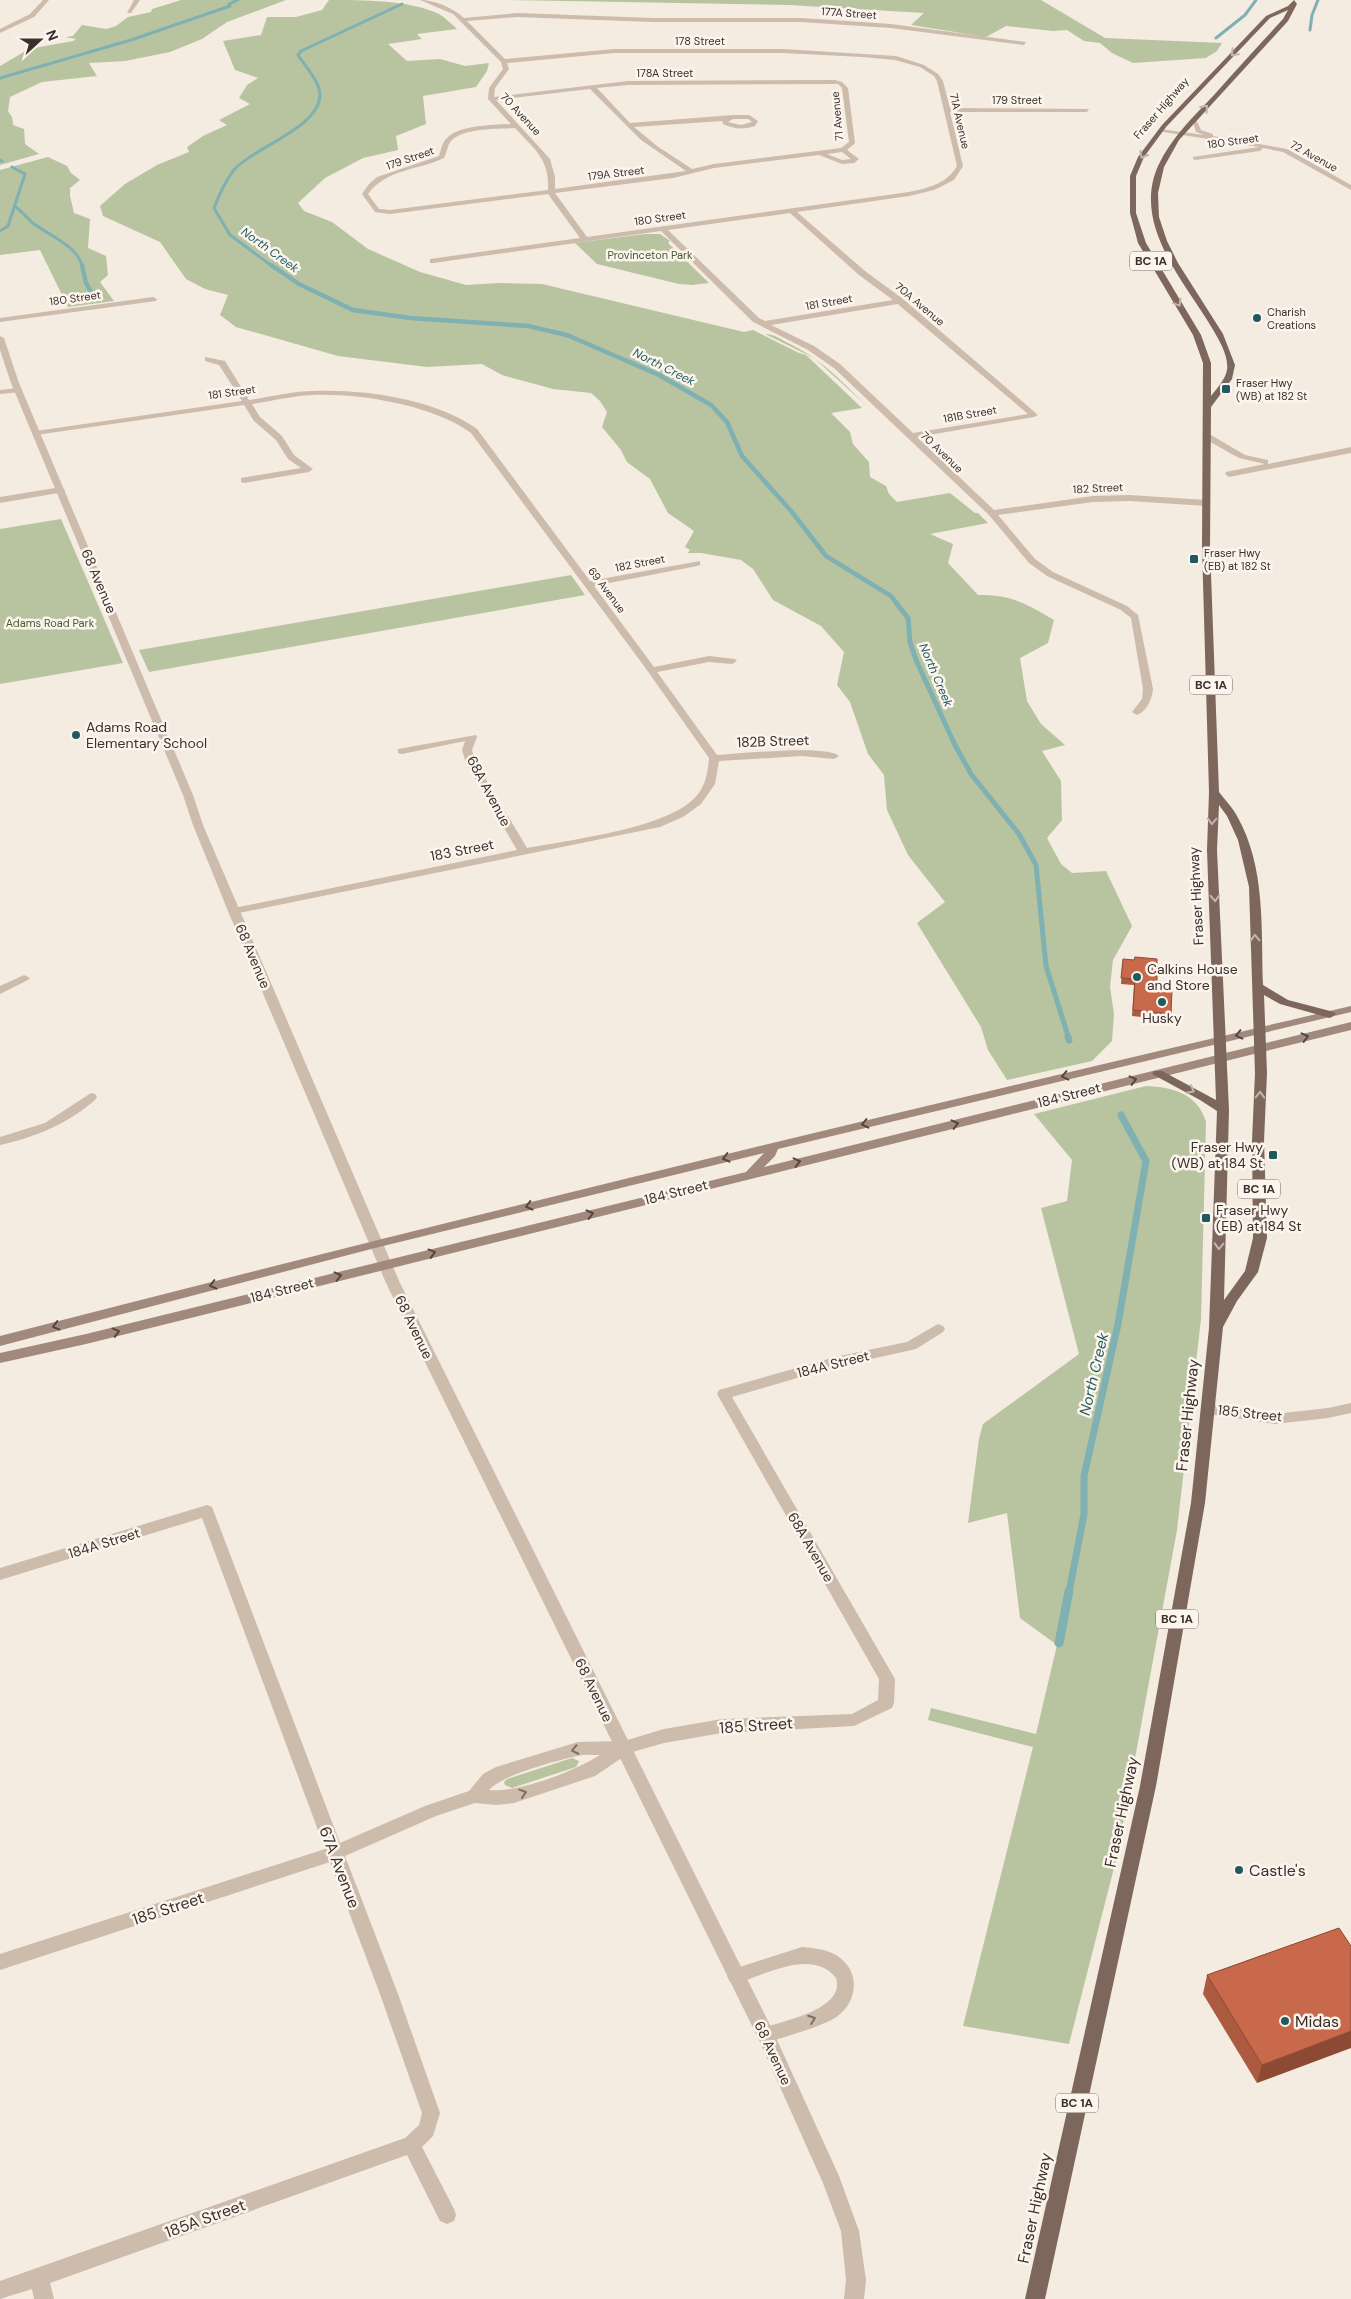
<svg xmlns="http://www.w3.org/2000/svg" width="1351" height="2299" font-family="'DM Sans',sans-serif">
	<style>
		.green { fill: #b8c4a0 }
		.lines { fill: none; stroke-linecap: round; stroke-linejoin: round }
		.stream-far4 { stroke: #7fb0b2; stroke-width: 3 }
		.stream-far3 { stroke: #7fb0b2; stroke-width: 4.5 }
		.stream-far2 { stroke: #7fb0b2; stroke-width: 5 }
		.stream-far1 { stroke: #7fb0b2; stroke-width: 7 }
		.stream { stroke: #7fb0b2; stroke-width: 9 }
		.minor { fill: #cdbbac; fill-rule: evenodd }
		.tertiary { fill: #cdbbac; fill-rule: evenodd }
		.secondary { fill: #a18a7d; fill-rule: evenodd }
		.primary { fill: #7d675c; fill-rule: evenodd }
		.wall { fill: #ac5a40 }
		.shaded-wall { fill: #8c4a34 }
		.building { fill: #c8694b; stroke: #8c4a34 }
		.oneway { stroke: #c2b5ac }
		.oneway2 { stroke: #544640 }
		.oneway3 { stroke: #7d6f65 }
		.poi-dot { fill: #1f5a5e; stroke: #fbf5ee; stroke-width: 2 }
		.labels { text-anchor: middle; stroke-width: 5; stroke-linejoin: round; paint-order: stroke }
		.far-street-label { font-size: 11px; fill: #3b302b; stroke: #fbf5ee }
		.far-park-label { font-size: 11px; fill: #4a5a2e; stroke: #fbf5ee }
		.far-poi-label { font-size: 11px; fill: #3b302b; stroke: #fbf5ee; text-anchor: start }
		.far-water-label { font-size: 12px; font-style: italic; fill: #1f5a5e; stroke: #fbf5ee }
		.shield { fill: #fbf5ee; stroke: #756b66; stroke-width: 1 }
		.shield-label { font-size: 12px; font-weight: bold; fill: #3b302b }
		.street-label { font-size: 14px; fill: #3b302b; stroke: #fbf5ee }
		.poi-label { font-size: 14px; fill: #3b302b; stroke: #fbf5ee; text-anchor: start }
		.water-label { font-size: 15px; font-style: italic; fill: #1f5a5e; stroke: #fbf5ee }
		.near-street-label { font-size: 16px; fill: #3b302b; stroke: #fbf5ee }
		.near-poi-label { font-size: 16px; fill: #3b302b; stroke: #fbf5ee; text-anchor: start }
	</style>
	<rect width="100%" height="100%" fill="#f4ebe1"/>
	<g class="green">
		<path d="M181,0h105l-59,22 -25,17 -32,13 -45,9 -36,2 8,13 -55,6 -32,15 -2,14 4,6 1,8 11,4 1,15 14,10 -39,11v-99l29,-17 44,-8 3,-2 -11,-2 8,-1 9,-11 24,4 10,-3 12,-9 23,-5 1,-3z"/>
		<path d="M329,0c34,0 81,0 110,14 7,4 12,10 18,15l-40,5 5,5 -34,5 19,17 33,-2 25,7 24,-3 -2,8 -11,16 -53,9 3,28 -30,12 2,14 -35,8 -38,20 -27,25 6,8 28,11 36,27 52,23 46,13 33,-2 43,1 202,48 9,-2 46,23 7,2 56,53 -31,5 19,19 3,12 16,18 1,15 16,9 3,8 8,8 53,-9 25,20h3l10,10 -58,11 23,10 -5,19 30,32c32,-1 49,9 76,25l-6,23 -28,15 7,43 14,23 24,21 -23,6 19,30 1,39 -15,18 14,26 11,9 34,-2 26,55 -19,34 -3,27 4,27 -2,27 -20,20 -85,19 -19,-30 -7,-23 -64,-104 28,-21 -37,-47 -21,-45 -3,-35 -16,-21 -18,-52 -13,-17 7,-33 -23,-26 -48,-26 -20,-31 -12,-9 -40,-7h-13l2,-3 -5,-3 9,-16 -26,-18 -18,-34 -23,-17 -6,-12 -19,-23 5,-15 -7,-11 -9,-8 -38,-4 -51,-14 -20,-11 -55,3 -89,-11 -102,-29 -16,-12 8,-20 -23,-6 -19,-10 -26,-37 -57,-26 -3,-10 25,-22 32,-19 32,-13 -2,-5 16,-11 24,-11 -8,-5 31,-16 -11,-6 8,-13 11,-7 -23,-8 -12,-29 38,-6 6,-18h29l26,-7z"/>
		<path d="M504,0h537l64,38 117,5 -5,8 -11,7 -73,5 -21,-10 -12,-10 -16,-2 -17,-11 -14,1 -47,-5 -20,11 -75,-12 13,-12 -135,-8z"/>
		<path d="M48,157l19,9 4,7 9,7 -10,8v8l4,17 16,6 -2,29 18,8 2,19 -8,7 14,19 -46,6 -28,-57 -40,5v-85z"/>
		<path d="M645,234h15l10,7 -2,2 41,40 -17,2 -13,-1 -82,-20 -22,-21z"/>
		<path d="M765,334c8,0 14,4 21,8 36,17 54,38 82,65l-54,-49z"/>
		<path d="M61,519l62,144 -123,21v-155z"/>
		<path d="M571,575l14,20 -436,77 -10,-22z"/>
		<path d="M1146,1086c27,1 52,8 60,36l-5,197 -24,211 -60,326 -48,188 -106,-18 70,-279 -105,-27 3,-12 105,26 21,-89 -37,-27 -13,-105 -39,10 11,-84 4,-15 96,-70 -38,-146 26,-7 5,-41 -38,-46z"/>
		<path d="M572,1758l7,3 -3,6 -64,21 -7,-3 -1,-3 3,-3z"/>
	</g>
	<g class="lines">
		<g class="stream-far4">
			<path d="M1310,30l2,-15 6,-15"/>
			<path d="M1216,38l29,-23 11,-15"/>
			<path d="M0,78l131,-38 99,-34 -1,-2 9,-4"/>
			<path d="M0,160l2,1"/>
			<path d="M16,207c6,5 11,11 17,16 15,12 45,23 49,43"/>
			<path d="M0,231l8,-5 17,-52 -13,-7"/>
			<path d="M272,266l-42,-31 -16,-27c5,-13 11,-26 19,-37 20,-24 86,-42 87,-76 0,-13 -15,-29 -22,-40l3,-4 101,-47"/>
		</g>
		<g class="stream-far3">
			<path d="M82,265l4,18 9,16"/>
			<path d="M271,265l28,19 54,26 57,8 118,8 39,9 92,40 52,30 16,17 15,34 50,56 34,44 65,40 7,9"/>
		</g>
		<path class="stream-far2" d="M897,604l11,14 2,24 6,18 38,83 17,31 48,60 17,31 10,101 23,73"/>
		<g class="stream-far1">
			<path d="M1068,1037l1,3"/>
			<path d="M1069,1592l15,-78v-38l34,-152 28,-163 -25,-46"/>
		</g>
		<path class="stream" d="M1059,1643l10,-52"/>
		<g class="minor">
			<path d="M134,0h6l-9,13h-4z"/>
			<path d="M420,0c15,0 33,8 44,18l53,-5 136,5h148l90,6 135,18 -2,3 -133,-17 -90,-6h-148l-136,-5 -50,4 38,38 109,-10h169l113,7 28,9 14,9 5,7 7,27 139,1 -2,3h-137l13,54 -9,14 -20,10 -25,6 -112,16 68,59 38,28 135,116 -4,2 -117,20 77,73 99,-14 36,-1 78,5 4,3 -4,3 -78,-5 -36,1 -95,13 37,44 18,13 74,34 11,9 15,74c-1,10 -6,22 -16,26l-5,-3 10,-13 1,-10 -12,-71 -10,-8 -74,-34 -18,-13 -40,-48 -155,-147 -26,-18 -55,-28 -92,-91 -228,32h-3v-4l150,-21 -32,-44 -158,20 -15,-2 -13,-18 7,-10 8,-7 62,-21c2,-6 3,-14 8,-18 12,-13 47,-13 64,-14l-23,-25 1,-11 14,-19 -2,-7 -48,-48zM614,53h169l80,4 32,3 25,7 14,9 3,5 20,85c-10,18 -29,22 -48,26l-322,45 -32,-44 118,-15 41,-10 105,-13 23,9 12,-1 5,-4 -12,-9 8,-7 -7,-55 -6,-6 -7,-2 -207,1 -134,16 1,-9 14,-19 -2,-6zM838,84l4,4 7,54 -8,6 -127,16 -22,5 -35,-23 -23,-19 88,-6 1,3c11,5 21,6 32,2l3,-5 -9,-6h-16l-103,8 -33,-35 31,-3zM590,89l51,51 45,31 -131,18v-12l-5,-18 -54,-59zM733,119h15l4,3 -11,3 -13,-3zM515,128c19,21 35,31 33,62l-158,20 -11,-1 -11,-15c18,-25 51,-24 76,-36 3,-5 3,-14 8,-18 12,-12 46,-11 63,-12zM842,152l9,7 -9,1 -15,-6zM790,213l69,62 34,25 -128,21 -6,-3 -91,-88zM898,304l2,2 128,108 -115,19 -73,-69 -26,-18 -43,-21z"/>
			<path d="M1192,119h4l5,11 12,4v2l74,13 64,36v5l-68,-38 -20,-4 -3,3 -65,9 -2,-1v-2l66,-10 -102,-16 3,-2 44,6 -8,-3z"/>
			<path d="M153,297l4,2 -1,2 -156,21v-4z"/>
			<path d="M205,357l20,4 24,39c21,-3 44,-9 65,-9 50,-2 122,8 163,38l113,152 110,-20v4l-3,1 -103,20 60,81 55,-11 26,3 2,2 -5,3 -23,-2 -52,10 60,83c21,-1 109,-11 122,1l-5,3 -32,-3 -83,5 -4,23 -14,20 -18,13 -23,10 -426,87 -4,-1 -2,-2 2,-2 4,-1 283,-58 -51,-87 -4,-13 3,-9 -63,13 -4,-1v-4l78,-14 1,2 -5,13 4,13 51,85c42,-8 146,-20 171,-54 8,-10 10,-23 11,-36l-65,-92 -173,-233c-38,-28 -112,-40 -158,-38 -21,1 -41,6 -61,9l8,13 22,19 12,19 19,14 -4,3 -65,11 -3,-1v-4l60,-10 -13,-9 -12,-19 -22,-19 -10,-16 -208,30 -4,-2 4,-2 206,-30 -23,-36 -14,-4z"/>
			<path d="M18,388h3v4l-21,2v-4z"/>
			<path d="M61,487l4,3 -1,2 -64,11v-6z"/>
			<path d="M24,975l6,3 -2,2 -28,14v-8z"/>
			<path d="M91,1093l4,1 2,3 -2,3c-28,24 -59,37 -95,45v-8l45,-14z"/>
			<path d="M938,1324l5,2 2,3 -2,3 -27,17 -81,18 -103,30 163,282 -1,24 -2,5 -38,18 -132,7 -58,10 -35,10 -34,23 -81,27 -18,2 -21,-2 -39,13 -91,40 53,138 42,119 -7,23 -11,11 32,62 2,6 -2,6 -7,3 -7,-3 -33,-66 -357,128 4,16h-20l-2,-10 -32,10v-18l405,-143 14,-13 3,-12 -42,-119 -50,-132 -330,108v-16l325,-105 -123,-331 -202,62v-12l207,-63 5,2 128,336 85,-37 44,-15 14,-17 13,-7 82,-25 46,-1 40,-12 58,-10 130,-5 26,-14 1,-21 -162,-285 2,-4 116,-33 72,-15zM600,1755c-24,16 -82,38 -111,35 13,-15 66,-29 88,-34 7,-2 16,-1 23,-1z"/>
			<path d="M1351,1403v10l-23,5 -53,6 -67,-10 -5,-1 -2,-4 2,-4 5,-1 67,10 53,-6z"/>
			<path d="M802,1947c12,1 23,2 34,8 25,15 23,47 -1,63 -15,9 -51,19 -69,25l-6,-2 -3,-6 3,-6c22,-8 86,-19 76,-51 -23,-30 -70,-4 -100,6l-6,-2 -3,-6 3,-6z"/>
		</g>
		<g class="tertiary">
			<path d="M43,0h6l-15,17 -34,16v-4l30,-15z"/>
			<path d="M0,336l4,2 15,45 174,412 10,30 37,86 160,372 372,746 67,147 20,55 7,49 -2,19h-20l2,-19 -5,-49 -18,-48 -64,-143 -373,-757 -158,-372 -35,-86 -10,-30 -172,-412 -11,-33z"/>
			<path d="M1205,435h6l34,20 23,5v4l83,-17v6l-122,24 -4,-3 1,-2 39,-8 -26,-6 -34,-19z"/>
		</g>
		<path class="secondary" d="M1351,1006v6l-573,137 -3,7 -11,11 587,-145v8l-1265,314 -86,19v-10l86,-19 660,-162 18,-19 -389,95 -375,98v-10c449,-116 899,-225 1351,-330z"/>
		<path class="primary" d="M1294,0l3,4 -9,17 -109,119 -15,27 -6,26 1,24 8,24 11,22 45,71 12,31 -3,14 -21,28 -1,140 9,245c6,8 14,16 18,24 29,51 24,113 26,169l25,15 46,12 2,2 -6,4 -50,-14 -16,-9 3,78 -3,68 3,97 -9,34 -21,29 -14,26 -18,176 -49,283 -111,513h-20l115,-513 51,-283 18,-175 8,-217 -17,-11 -48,-26 2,-3h8l54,29 -9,-250 2,-58 -7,-245 1,-184 -10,-28 -55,-92 -8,-30v-37l8,-19 24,-32 104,-109 22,-10zM1288,10l-5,9c-23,25 -46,50 -69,76 -21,22 -43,43 -56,71 -26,59 26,115 54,162 7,12 17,28 15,42 -2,10 -10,18 -16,26v-33l-10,-28 -55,-92 -10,-30v-37l8,-19 22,-30 104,-109zM1219,805l8,11 11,24 11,47 6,186 -3,68 1,97 -8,33 -21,29 5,-190 -12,-260z"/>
	</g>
	<g class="wall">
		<path d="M1123,959l34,28 14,27 -1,6 -38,-4 2,-31 -13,-1z"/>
		<path d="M1339,1928l-82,155 -54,-89 4,-19z"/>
	</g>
	<path class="shaded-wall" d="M1351,2031v17l-94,35 5,-18z"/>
	<g class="building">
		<path d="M1135,957l22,2v28l15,2 -1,25 -38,-4 2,-31 -14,-1 2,-19 11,1z"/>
		<path d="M1339,1928l12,18v85l-89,34 -55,-90z"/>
	</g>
	<defs><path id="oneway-chevron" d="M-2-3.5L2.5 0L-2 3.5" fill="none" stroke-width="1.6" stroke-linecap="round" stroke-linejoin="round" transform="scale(1.25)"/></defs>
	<g class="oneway">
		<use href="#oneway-chevron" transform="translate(1234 53) rotate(134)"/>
		<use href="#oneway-chevron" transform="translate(1205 108) rotate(-48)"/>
		<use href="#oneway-chevron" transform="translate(1143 155) rotate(120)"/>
		<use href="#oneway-chevron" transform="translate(1178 303) rotate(59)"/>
		<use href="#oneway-chevron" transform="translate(1212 821) rotate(92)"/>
		<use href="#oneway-chevron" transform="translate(1215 898) rotate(87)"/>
		<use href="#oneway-chevron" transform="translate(1255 938) rotate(-92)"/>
		<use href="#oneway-chevron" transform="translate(1191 1090) rotate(28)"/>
		<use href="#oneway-chevron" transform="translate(1260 1095) rotate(-88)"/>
		<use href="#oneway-chevron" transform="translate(1219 1246) rotate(92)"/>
	</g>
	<g class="oneway2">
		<use href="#oneway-chevron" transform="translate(1239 1035) rotate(167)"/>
		<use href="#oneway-chevron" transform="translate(1305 1037) rotate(-14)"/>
		<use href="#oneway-chevron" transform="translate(1065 1076) rotate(167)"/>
		<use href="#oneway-chevron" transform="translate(1133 1080) rotate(-14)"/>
		<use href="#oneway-chevron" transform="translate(865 1124) rotate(167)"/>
		<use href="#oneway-chevron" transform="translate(955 1124) rotate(-14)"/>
		<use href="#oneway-chevron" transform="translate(726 1158) rotate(166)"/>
		<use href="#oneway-chevron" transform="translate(797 1162) rotate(-14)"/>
		<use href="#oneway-chevron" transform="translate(529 1206) rotate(166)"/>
		<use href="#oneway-chevron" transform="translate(590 1214) rotate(-14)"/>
		<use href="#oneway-chevron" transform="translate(432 1253) rotate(-15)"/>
		<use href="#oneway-chevron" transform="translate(338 1276) rotate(-14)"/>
		<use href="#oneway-chevron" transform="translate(213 1285) rotate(166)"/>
		<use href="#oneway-chevron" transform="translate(56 1326) rotate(165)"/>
		<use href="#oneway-chevron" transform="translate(116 1332) rotate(-15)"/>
	</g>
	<g class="oneway3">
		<use href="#oneway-chevron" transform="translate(575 1750) rotate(168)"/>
		<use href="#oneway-chevron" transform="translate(523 1793) rotate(-18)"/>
		<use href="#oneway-chevron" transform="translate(812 2019) rotate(-20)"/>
	</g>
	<g class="poi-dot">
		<circle cx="1257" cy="318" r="5"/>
		<rect x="1221" y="384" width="10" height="10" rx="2.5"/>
		<rect x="1189" y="554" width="10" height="10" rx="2.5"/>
		<circle cx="76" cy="735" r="5"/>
		<circle cx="1137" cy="977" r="5"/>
		<circle cx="1162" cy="1002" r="5"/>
		<rect x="1268" y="1150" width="10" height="10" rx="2.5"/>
		<rect x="1201" y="1213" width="10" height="10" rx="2.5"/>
		<circle cx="1239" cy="1870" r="5"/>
		<circle cx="1285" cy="2021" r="5"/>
	</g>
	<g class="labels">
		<g class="far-street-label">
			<text transform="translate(849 13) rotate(4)" y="4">177A Street</text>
			<text x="700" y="45">178 Street</text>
			<text x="665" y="77">178A Street</text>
			<text x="1017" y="104">179 Street</text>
			<text transform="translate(1161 108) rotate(-49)" y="4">Fraser Highway</text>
			<text transform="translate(521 114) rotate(47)" y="4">70 Avenue</text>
			<text transform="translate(837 116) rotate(-95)" y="4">71 Avenue</text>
			<text transform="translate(960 121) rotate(77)" y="4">71A Avenue</text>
			<text transform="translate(1233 141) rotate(-8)" y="4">180 Street</text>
			<text transform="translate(1314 156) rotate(29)" y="4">72 Avenue</text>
			<text transform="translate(410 158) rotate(-19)" y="4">179 Street</text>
			<text transform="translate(616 173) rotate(-7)" y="4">179A Street</text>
			<text transform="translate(660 218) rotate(-8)" y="4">180 Street</text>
			<text transform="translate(75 298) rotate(-8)" y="4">180 Street</text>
			<text transform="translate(829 302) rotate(-10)" y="4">181 Street</text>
			<text transform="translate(920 304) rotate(40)" y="4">70A Avenue</text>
			<text transform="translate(232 392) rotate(-8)" y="4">181 Street</text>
			<text transform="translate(970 414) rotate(-10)" y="4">181B Street</text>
			<text transform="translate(942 452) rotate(44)" y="4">70 Avenue</text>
			<text transform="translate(1098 488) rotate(-3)" y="4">182 Street</text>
			<text transform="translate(640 563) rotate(-11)" y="4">182 Street</text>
			<text transform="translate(607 590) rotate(53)" y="4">69 Avenue</text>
		</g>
		<g class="far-park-label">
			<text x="650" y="259">Provinceton Park</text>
			<text x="50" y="627">Adams Road Park</text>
		</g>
		<g class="far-poi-label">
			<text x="1267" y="316">Charish<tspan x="1267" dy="13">Creations</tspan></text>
			<text x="1236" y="387">Fraser Hwy<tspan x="1236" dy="13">(WB) at 182 St</tspan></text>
			<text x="1204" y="557">Fraser Hwy<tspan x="1204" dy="13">(EB) at 182 St</tspan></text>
		</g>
		<g class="far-water-label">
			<text transform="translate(270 250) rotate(36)" y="4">North Creek</text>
			<text transform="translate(664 367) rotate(27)" y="4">North Creek</text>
			<text transform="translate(936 675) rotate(67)" y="4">North Creek</text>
		</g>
		<g class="shield">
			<rect x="1130" y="251.5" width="42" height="19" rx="4"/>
			<rect x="1190" y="675.5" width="42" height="19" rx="4"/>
			<rect x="1238" y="1179.5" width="42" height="19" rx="4"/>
			<rect x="1156" y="1609.5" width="42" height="19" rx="4"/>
			<rect x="1056" y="2093.5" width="42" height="19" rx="4"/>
		</g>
		<g class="shield-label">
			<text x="1151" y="265">BC 1A</text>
			<text x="1211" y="689">BC 1A</text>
			<text x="1259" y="1193">BC 1A</text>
			<text x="1177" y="1623">BC 1A</text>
			<text x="1077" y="2107">BC 1A</text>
		</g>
		<g class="street-label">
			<text transform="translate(99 581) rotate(67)" y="5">68 Avenue</text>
			<text transform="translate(773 741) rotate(-2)" y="5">182B Street</text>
			<text transform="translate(489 791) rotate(62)" y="5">68A Avenue</text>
			<text transform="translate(462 850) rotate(-11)" y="5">183 Street</text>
			<text transform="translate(1196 896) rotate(-93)" y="5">Fraser Highway</text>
			<text transform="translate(253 956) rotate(67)" y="5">68 Avenue</text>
			<text transform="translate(1069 1095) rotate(-14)" y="5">184 Street</text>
			<text transform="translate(676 1192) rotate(-14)" y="5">184 Street</text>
			<text transform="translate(282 1290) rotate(-14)" y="5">184 Street</text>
			<text transform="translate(414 1327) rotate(64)" y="5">68 Avenue</text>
			<text transform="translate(833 1364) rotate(-14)" y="5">184A Street</text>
			<text transform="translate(1250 1413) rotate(6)" y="5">185 Street</text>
			<text transform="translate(104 1543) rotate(-17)" y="5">184A Street</text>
			<text transform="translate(811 1547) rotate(60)" y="5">68A Avenue</text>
			<text transform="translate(594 1690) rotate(64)" y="5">68 Avenue</text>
			<text transform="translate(773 2053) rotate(65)" y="5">68 Avenue</text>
		</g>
		<g class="poi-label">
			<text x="86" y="732">Adams Road<tspan x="86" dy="16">Elementary School</tspan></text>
			<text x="1147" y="974">Calkins House<tspan x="1147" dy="16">and Store</tspan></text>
			<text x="1162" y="1023" text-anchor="middle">Husky</text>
			<text x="1263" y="1152" text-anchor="end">Fraser Hwy<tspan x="1263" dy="16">(WB) at 184 St</tspan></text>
			<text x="1216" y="1215">Fraser Hwy<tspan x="1216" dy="16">(EB) at 184 St</tspan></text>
		</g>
		<g class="water-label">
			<text transform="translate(1094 1374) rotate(-77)" y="5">North Creek</text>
		</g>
		<g class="near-street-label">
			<text transform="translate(1187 1415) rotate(-84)" y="6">Fraser Highway</text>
			<text transform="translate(756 1725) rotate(-4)" y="6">185 Street</text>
			<text transform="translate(1121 1812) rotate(-78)" y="6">Fraser Highway</text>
			<text transform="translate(340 1867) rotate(69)" y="6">67A Avenue</text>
			<text transform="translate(168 1908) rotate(-18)" y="6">185 Street</text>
			<text transform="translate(1034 2208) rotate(-78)" y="6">Fraser Highway</text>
			<text transform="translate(205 2218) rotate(-20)" y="6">185A Street</text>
		</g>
		<g class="near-poi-label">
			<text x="1249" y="1876">Castle's</text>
			<text x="1295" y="2027">Midas</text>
		</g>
	</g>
	<g transform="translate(40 40) rotate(69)" stroke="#fbf5ee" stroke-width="4" paint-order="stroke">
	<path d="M0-4L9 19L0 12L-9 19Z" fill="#3b302b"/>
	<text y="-8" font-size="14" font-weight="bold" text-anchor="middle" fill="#3b302b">N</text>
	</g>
</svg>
